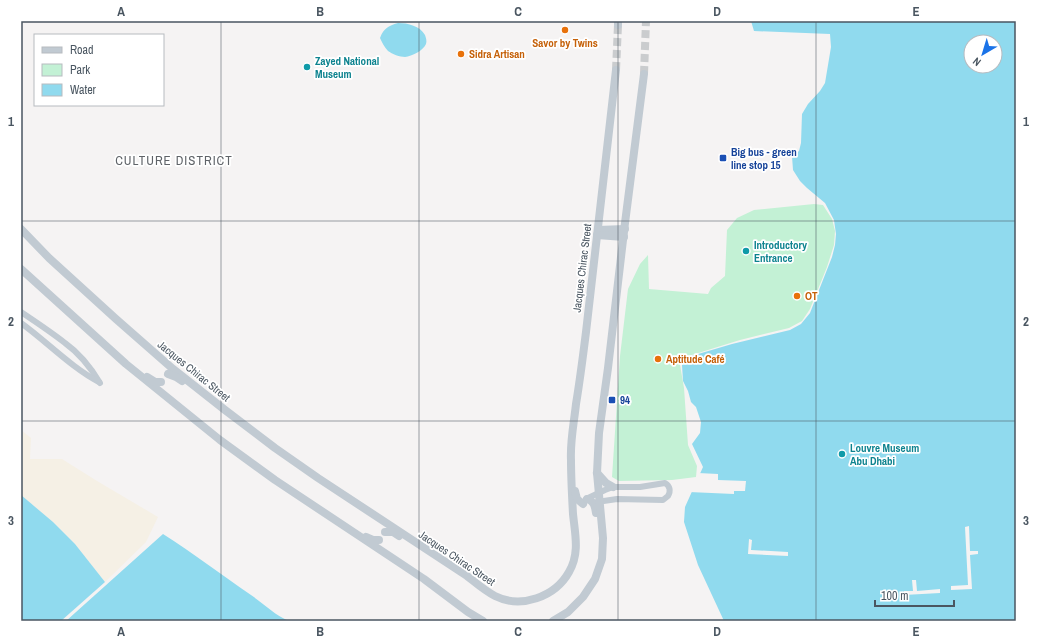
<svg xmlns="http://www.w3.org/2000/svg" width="1037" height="642" font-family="'Archivo Narrow',sans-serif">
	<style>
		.green { fill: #c3f1d5 }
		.sand { fill: #f5f0e5 }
		.water { fill: #90daee; fill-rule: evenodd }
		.pier { fill: #f5f3f3 }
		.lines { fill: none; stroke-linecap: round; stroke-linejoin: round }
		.tertiary-tunnel { stroke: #caccce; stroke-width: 8; stroke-dasharray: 8 4; stroke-linecap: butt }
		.minor { stroke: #c1cad2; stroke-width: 6 }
		.tertiary { stroke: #c1cad2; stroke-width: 8 }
		.grid { fill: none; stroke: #4a5661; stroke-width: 1; stroke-opacity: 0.55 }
		.food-dot { fill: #e8710a; stroke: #fff; stroke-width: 1.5 }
		.culture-dot { fill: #0f9aa8; stroke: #fff; stroke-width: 1.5 }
		.transit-dot { fill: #1a4fb4; stroke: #fff; stroke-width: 1.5 }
		.labels { text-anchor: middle; stroke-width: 3.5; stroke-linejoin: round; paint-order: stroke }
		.food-label { font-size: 11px; font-weight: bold; fill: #c56008; stroke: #fff; text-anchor: start }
		.culture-label { font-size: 11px; font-weight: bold; fill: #0d838f; stroke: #fff; text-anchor: start }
		.transit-label { font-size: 11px; font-weight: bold; fill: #164399; stroke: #fff; text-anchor: start }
		.street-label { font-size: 11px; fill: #4a5661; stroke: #fff }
		.quarter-label { font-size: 13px; letter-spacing: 1px; fill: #5f6368; stroke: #fff }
		.neatline { fill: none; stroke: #4a5661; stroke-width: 1.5 }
		.grid-label { font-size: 13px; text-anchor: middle; font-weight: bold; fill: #4a5661 }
	</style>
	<rect width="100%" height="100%" fill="#f5f3f3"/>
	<path class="green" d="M814,204l9,1 9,14 3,12 -1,14 -7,22 -17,42 -8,12 -13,7 -49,12 -61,19 5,29 4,57 9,21 -1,11 -24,3 -53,1 -7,-4 8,-121 8,-67 12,-25 8,-9 1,34 59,5 3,-6 14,-12 2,-46 10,-12 17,-8z"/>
	<path class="sand" d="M21,430l10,8 -1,21h32l35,22 61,36 -12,25 -41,40 -30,-38 -22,-22 -32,-27z"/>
	<g class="water">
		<path d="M751,21h265v600h-292l-26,-56 -14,-43 1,-15 18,-40 -11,-23 8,-11 1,-11 -5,-15 -5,-5 -3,-11 -5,-10 -1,-16 6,-8 44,-13 58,-14 11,-6 9,-11 22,-56 3,-12 1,-11 -2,-14 -9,-17 -18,-15 -7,-7 -7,-11 -1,-14 7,-5 2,-8 1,-29 6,-10 12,-13 5,-8 6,-36 -1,-13 -76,-3zM971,42h24v24h-24z"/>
		<path d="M398,23c10,0 22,3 27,12 1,3 2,6 1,9 -3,7 -14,12 -21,13 -5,0 -13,-3 -17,-6 -4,-4 -6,-9 -8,-13 4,-10 8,-12 18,-15z"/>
		<path d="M21,495l32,27 22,22 30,38 -44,39h-40z"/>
		<path d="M163,534c30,19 59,41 88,61 13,9 24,20 38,26h-223z"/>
	</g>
	<g class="pier">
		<path d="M698,473l20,1v6l28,1 -1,10h-11v3l-45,-2z"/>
		<path d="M969,526l1,25h8v3l-8,1 2,34 -21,1v-4l17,-1 -3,-58z"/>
		<path d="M749,539l3,1 -1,10 37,2v4l-40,-2z"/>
		<path d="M912,580h4l1,11 23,-2v4l-36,2v-4h9z"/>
	</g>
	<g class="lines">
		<g class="tertiary-tunnel">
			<path d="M616,70l2,-45"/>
			<path d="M644,74l2,-53"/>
		</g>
		<g class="minor">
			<path d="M21,312c15,10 30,20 44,31 14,10 26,25 35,40"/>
			<path d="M21,323c25,18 51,45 78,59"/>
			<path d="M586,499l19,-9 8,-3h27l25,-4c5,3 6,8 3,13l-5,4 -46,-1 -20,3"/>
		</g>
		<g class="tertiary">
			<path d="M618,21v4"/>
			<path d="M21,229l28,29 67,61 57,50 52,41 50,38 43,30 149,98c9,7 18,15 28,20 26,13 60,1 74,-24 11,-19 6,-38 4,-58 -1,-18 -2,-36 -2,-54 -1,-19 3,-37 5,-56 4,-24 7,-48 10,-72 10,-87 20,-175 30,-262"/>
			<path d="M598,230l27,-1"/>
			<path d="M597,235l27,2"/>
			<path d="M21,269l105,95 94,76 55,40 149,99 44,33 15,9"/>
			<path d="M168,374l8,3 6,4"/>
			<path d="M147,377l8,5h6"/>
			<path d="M597,473l9,10 7,4"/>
			<path d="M575,491l2,8 6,5"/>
			<path d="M587,499c7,2 8,7 9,14"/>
			<path d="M385,532h8l6,4"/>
			<path d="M366,537l7,3h6"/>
			<path d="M553,621l15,-9 15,-15 12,-18 7,-20 1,-21 -6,-65 2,-40 9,-65 17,-145 19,-149"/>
		</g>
	</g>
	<path class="grid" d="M221,21v600M419,21v600M618,21v600M816,21v600M21,221h995M21,421h995"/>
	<g class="food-dot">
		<circle cx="565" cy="30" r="4"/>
		<circle cx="461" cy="54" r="4"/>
		<circle cx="797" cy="296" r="4"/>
		<circle cx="658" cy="359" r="4"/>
	</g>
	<g class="culture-dot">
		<circle cx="307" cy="67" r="4"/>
		<circle cx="746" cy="251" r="4"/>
		<circle cx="842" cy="454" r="4"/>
	</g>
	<g class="transit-dot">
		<rect x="719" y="154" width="8" height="8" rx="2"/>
		<rect x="608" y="396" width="8" height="8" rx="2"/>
	</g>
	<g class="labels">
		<g class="food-label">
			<text x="565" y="47" text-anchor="middle">Savor by Twins</text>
			<text x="469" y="58">Sidra Artisan</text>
			<text x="805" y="300">OT</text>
			<text x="666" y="363">Aptitude Café</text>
		</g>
		<g class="culture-label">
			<text x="315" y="65">Zayed National<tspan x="315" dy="13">Museum</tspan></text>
			<text x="754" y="249">Introductory<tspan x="754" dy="13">Entrance</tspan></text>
			<text x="850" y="452">Louvre Museum<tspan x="850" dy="13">Abu Dhabi</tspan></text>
		</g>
		<g class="transit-label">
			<text x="731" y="156">Big bus - green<tspan x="731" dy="13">line stop 15</tspan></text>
			<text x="620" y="404">94</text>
		</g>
		<g class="street-label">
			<text transform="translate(582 268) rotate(-83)" y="4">Jacques Chirac Street</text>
			<text transform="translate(194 371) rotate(39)" y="4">Jacques Chirac Street</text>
			<text transform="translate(457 558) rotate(34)" y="4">Jacques Chirac Street</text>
		</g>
		<g class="quarter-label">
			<text x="174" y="165">CULTURE DISTRICT</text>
		</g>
	</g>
	<rect width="1037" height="642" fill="none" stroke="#ffffff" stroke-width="44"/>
	<rect x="34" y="34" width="130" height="72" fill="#ffffff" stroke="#b7bbc0"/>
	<rect x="42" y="47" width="20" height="6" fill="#c1cad2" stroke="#b7bbc0"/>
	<text x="70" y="54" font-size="12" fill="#4a5661">Road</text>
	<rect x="42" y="64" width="20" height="12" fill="#c3f1d5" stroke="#b7bbc0"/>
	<text x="70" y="74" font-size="12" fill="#4a5661">Park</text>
	<rect x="42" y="84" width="20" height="12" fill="#90daee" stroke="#b7bbc0"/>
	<text x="70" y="94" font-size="12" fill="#4a5661">Water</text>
	<g transform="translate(983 54) rotate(218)"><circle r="19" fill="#ffffff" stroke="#b7bbc0"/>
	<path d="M0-3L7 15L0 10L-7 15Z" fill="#1a73e8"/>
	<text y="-6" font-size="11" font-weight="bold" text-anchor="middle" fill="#4a5661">N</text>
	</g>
	<path d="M875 600v6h79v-6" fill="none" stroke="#4a5661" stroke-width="2"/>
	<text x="881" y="600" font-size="12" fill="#4a5661" stroke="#ffffff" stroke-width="3" paint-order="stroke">100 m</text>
	<rect x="22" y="22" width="993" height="598" class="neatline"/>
	<g class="grid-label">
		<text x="121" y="16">A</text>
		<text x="320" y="16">B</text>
		<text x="518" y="16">C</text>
		<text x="717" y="16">D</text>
		<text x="916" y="16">E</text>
		<text x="11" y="126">1</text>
		<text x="1026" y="126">1</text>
		<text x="11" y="326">2</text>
		<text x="1026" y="326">2</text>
		<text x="11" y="525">3</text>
		<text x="1026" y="525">3</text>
		<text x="121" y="636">A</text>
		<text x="320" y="636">B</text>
		<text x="518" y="636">C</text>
		<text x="717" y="636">D</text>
		<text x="916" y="636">E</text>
	</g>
</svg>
